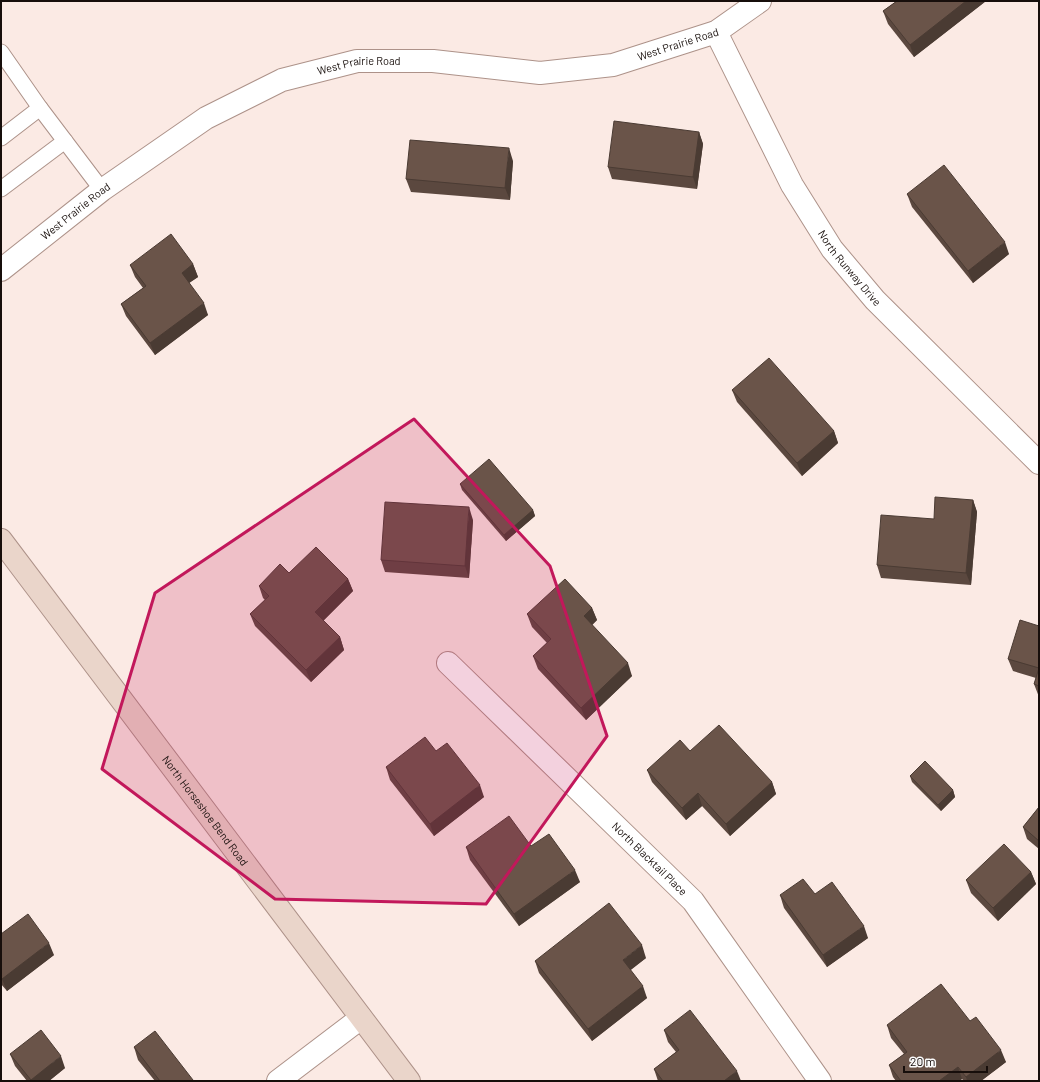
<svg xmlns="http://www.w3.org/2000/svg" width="1040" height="1082" font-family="Barlow,sans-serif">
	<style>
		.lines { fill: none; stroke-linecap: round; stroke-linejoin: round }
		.lane-casing { stroke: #ad9289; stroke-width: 17 }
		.street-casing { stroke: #ad9289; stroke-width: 24 }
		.secondary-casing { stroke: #ad9289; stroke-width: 24 }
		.lane { stroke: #fff; stroke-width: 15 }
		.street { stroke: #fff; stroke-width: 22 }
		.secondary { stroke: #ead5ca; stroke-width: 22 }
		.wall { fill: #5b483f }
		.shaded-wall { fill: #4a3b33 }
		.building { fill: #6a5449; stroke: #4a3b33 }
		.marked { fill: #c2185b; fill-opacity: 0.2; stroke: #c2185b; stroke-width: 3; stroke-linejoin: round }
		.labels { text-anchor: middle; stroke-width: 4; stroke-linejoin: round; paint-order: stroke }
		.street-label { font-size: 11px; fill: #170e0b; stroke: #fbfbfb }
	</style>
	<rect width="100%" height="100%" fill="#fbeae4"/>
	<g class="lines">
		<defs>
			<g id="lane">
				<path d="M1,52l39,56 62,82"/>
				<path d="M1,138l39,-30"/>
				<path d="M1,189l64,-48"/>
			</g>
			<g id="street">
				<path id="s1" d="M716,32l76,153 40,64 43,51 164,163"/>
				<path id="s2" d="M1,270l101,-80 104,-72 76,-38 75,-19h76l107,12 73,-8 103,-33 44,-31"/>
				<path id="s3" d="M448,663l245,238 127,180"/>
				<path d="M278,1081l83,-63"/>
			</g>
			<g id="secondary">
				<path id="s4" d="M1,540l408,541"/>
			</g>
		</defs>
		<use href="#lane" class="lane-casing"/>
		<use href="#street" class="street-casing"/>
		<use href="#secondary" class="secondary-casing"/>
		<use href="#lane" class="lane"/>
		<use href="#street" class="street"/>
		<use href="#secondary" class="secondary"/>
	</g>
	<g class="wall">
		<path d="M897,1h89l-72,56 -26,-33 -5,-13z"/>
		<path d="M699,132l4,12 -6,45 -85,-10 -4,-12z"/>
		<path d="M513,161l-3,39 -99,-8 -5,-13z"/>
		<path d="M907,194l102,60 -36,29 -61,-76z"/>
		<path d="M193,264l5,13 -9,6 19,32 -53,40 -29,-39 -5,-12 22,-16 -8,-11 -5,-12z"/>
		<path d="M732,390l102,41 4,12 -36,33 -65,-74z"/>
		<path d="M460,484l73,26 2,6 -29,25 -44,-51z"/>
		<path d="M973,500l4,12 -6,73 -90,-7 -4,-13 57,-46z"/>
		<path d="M473,520l-4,58 -84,-6 -4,-12z"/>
		<path d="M289,573l59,6 5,12 -30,30 17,16 4,13 -33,32 -56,-56 -5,-12 15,-14 -2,-2 -4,-12z"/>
		<path d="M592,608l5,12 -5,5 40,51 -46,44 -48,-51 -5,-13 14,-13 -15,-16 -5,-13z"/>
		<path d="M1039,626v71l-5,-13 2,-6 -23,-7 -5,-12z"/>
		<path d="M436,751l48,46 -50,39 -44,-56 -4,-13z"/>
		<path d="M690,751l82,31 4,12 -46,42 -28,-30 -16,14 -34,-38 -5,-12z"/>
		<path d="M910,776l43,14 2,7 -14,14 -29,-29z"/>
		<path d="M1039,807v42l-12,-10 -4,-12z"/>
		<path d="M531,846l49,36 -61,44 -49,-66 -4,-13z"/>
		<path d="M1031,872l5,12 -38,37 -27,-28 -5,-13z"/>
		<path d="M815,894l53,44 -41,29 -43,-59 -4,-13z"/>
		<path d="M1,934l53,21 -47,36 -6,-7z"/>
		<path d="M646,958l-16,12 17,28 -55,43 -53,-68 -4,-12z"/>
		<path d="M970,1021l36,41 -25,19h-17l-2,-2 -3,2h-63l-3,-4 -4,-12 15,-11 -13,-16 -4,-13z"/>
		<path d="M664,1030l77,51h-83l-4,-12 22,-17 -8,-10z"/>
		<path d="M134,1047l59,34h-38l-17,-21z"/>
		<path d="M10,1054l55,14 -16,13h-22l-12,-15z"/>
	</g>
	<g class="shaded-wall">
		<path d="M966,1h20l-72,56 -4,-12z"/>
		<path d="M699,132l4,12 -6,45 -4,-12z"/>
		<path d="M509,148l4,13 -3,39 -5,-12z"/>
		<path d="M1005,242l4,12 -36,29 -5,-12z"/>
		<path d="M193,264l5,13 -12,8 -4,-12z"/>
		<path d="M204,303l4,12 -53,40 -5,-12z"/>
		<path d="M834,431l4,12 -36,33 -5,-13z"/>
		<path d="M973,500l4,12 -6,73 -5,-12z"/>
		<path d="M469,507l4,13 -4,58 -4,-12z"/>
		<path d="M533,510l2,6 -29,25 -2,-6z"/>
		<path d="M348,579l5,12 -34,34 -4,-13z"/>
		<path d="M592,608l5,12 -9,9 -4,-13z"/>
		<path d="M340,637l4,13 -33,32 -5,-12z"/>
		<path d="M628,663l4,13 -46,44 -5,-12z"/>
		<path d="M772,782l4,12 -46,42 -4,-12z"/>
		<path d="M480,785l4,12 -50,39 -4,-12z"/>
		<path d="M953,790l2,7 -14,14 -3,-6z"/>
		<path d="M698,793l4,13 -16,14 -4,-12z"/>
		<path d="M575,870l5,12 -61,44 -5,-12z"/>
		<path d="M1031,872l5,12 -38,37 -5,-13z"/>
		<path d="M864,926l4,12 -41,29 -4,-12z"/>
		<path d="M49,943l5,12 -47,36 -5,-12z"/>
		<path d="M642,945l4,13 -19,15 -4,-13z"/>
		<path d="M643,986l4,12 -55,43 -4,-12z"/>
		<path d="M1001,1050l5,12 -25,19h-14l-1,-4z"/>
		<path d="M61,1056l4,12 -16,13h-18v-1z"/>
		<path d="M958,1067l4,12 -3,2h-20z"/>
		<path d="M737,1071l4,10h-17z"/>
	</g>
	<g class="building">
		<path d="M897,1h69l-56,44 -27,-34z"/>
		<path d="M614,121l85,11 -6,45 -85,-10z"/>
		<path d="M410,140l99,8 -4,40 -99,-9z"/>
		<path d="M944,165l61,77 -37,29 -61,-77z"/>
		<path d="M171,234l22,30 -11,9 22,30 -54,40 -29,-39 25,-18 -16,-21z"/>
		<path d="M769,358l65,73 -37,32 -65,-73z"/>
		<path d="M489,459l44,51 -29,25 -44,-51z"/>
		<path d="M935,497l38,3 -7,73 -89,-8 4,-50 53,4z"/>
		<path d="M385,502l84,5 -4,59 -84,-6z"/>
		<path d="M316,547l32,32 -33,33 25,25 -34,33 -56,-56 19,-18 -10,-10 21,-22 9,9z"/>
		<path d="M565,579l27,29 -8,8 44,47 -47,45 -48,-52 18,-17 -24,-25z"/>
		<path d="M1020,620l19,6v42l-31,-9z"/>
		<path d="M1039,668v18l-5,-2z"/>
		<path d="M719,725l53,57 -46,42 -28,-31 -16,15 -35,-38 33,-30 10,11z"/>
		<path d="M425,737l11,14 11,-8 33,42 -50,39 -44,-57z"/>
		<path d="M925,761l28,29 -15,15 -28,-29z"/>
		<path d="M1039,807v34l-16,-14z"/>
		<path d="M509,816l22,30 18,-12 26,36 -61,44 -48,-67z"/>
		<path d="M1004,844l27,28 -38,36 -27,-28z"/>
		<path d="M803,879l12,15 17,-12 32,44 -41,29 -43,-60z"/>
		<path d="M609,903l33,42 -19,15 20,26 -55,43 -53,-68z"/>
		<path d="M28,914l21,29 -47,36 -1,-1v-44z"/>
		<path d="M941,984l29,37 6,-4 25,33 -35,27 -8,-10 -19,14h-38l-12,-16 18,-13 -20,-27z"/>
		<path d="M690,1010l47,61 -13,10h-61l-9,-12 25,-19 -15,-20z"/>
		<path d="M41,1030l20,26 -30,24 -21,-26z"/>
		<path d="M155,1031l38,49 -2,1h-31l-26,-34z"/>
	</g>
	<path class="marked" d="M414,419l136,147 57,170 -121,168 -211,-5 -173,-130 53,-176z"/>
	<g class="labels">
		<g class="street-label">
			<text dy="4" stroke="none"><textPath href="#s2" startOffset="743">West Prairie Road</textPath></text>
			<text dy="4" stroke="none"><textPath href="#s2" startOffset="419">West Prairie Road</textPath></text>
			<text dy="4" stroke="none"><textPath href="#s2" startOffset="95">West Prairie Road</textPath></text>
			<text dy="4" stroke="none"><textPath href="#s1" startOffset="272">North Runway Drive</textPath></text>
			<text dy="4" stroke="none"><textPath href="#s4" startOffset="339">North Horseshoe Bend Road</textPath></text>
			<text dy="4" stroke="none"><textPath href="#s3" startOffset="281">North Blacktail Place</textPath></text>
		</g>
	</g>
	<rect width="1040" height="1082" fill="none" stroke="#170e0b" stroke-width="4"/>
	<path d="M904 1066v6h83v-6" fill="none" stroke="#170e0b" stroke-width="2"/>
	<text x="910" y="1066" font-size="12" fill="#170e0b" stroke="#fbfbfb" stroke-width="3" paint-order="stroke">20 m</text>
</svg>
